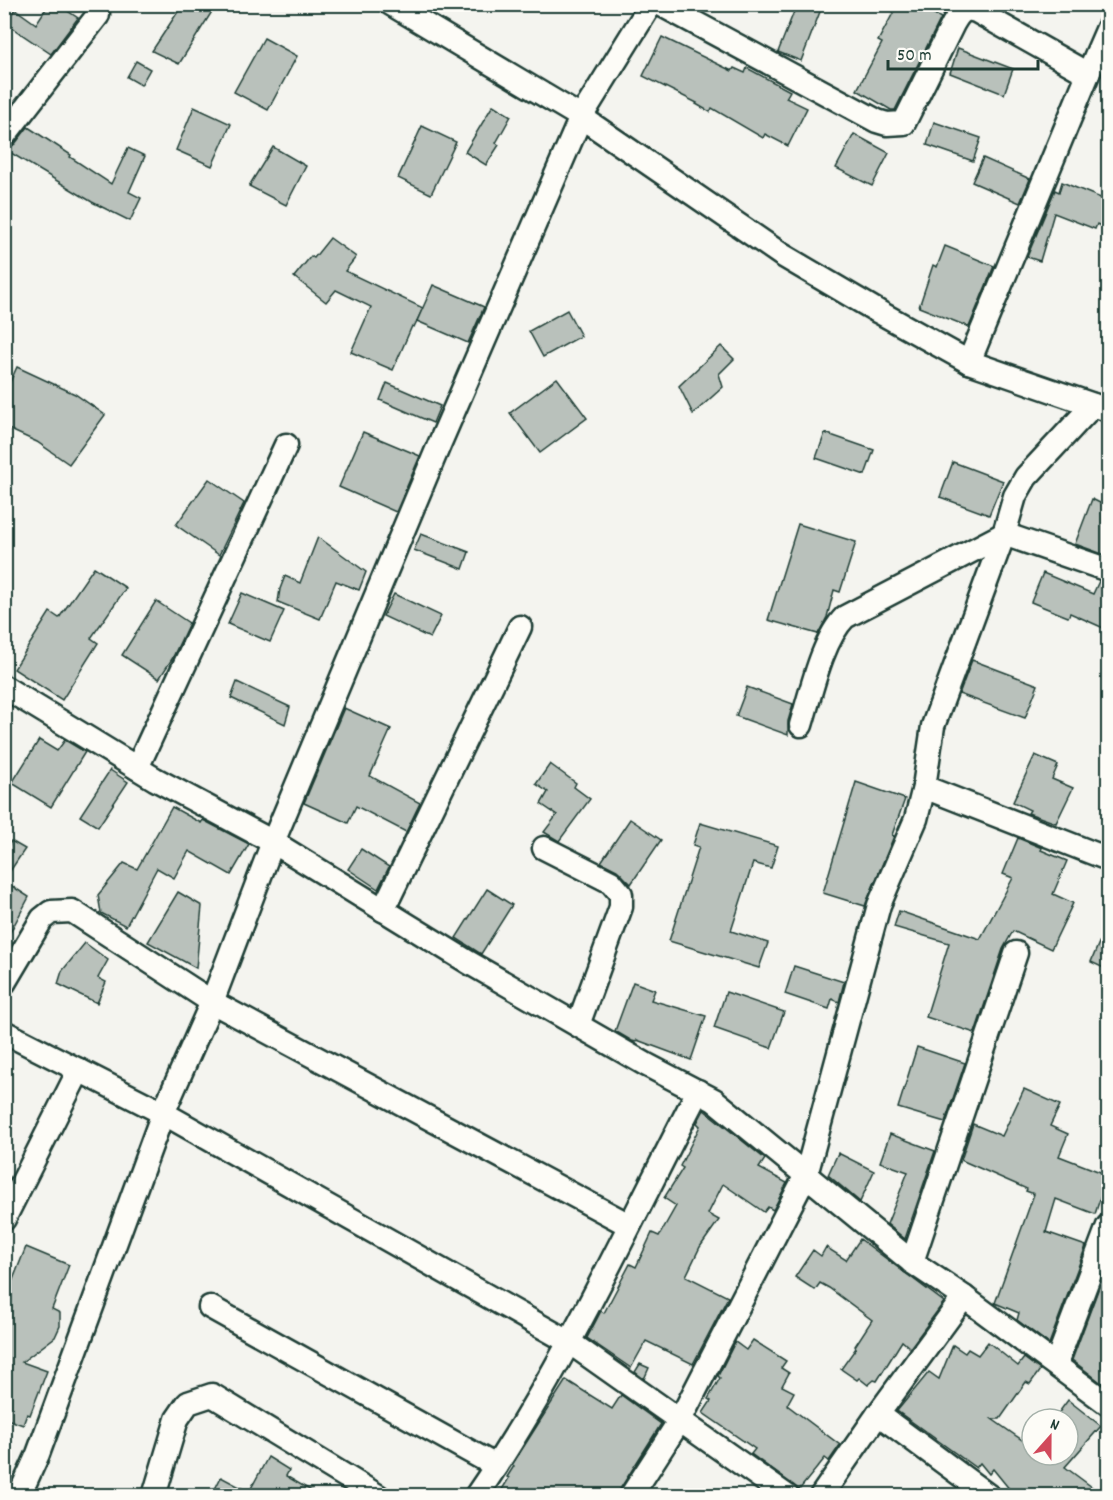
<svg xmlns="http://www.w3.org/2000/svg" width="1113" height="1500" font-family="Dekko,sans-serif">
	<style>
		.building { fill: #b9c1bb; stroke: #1f3d34; stroke-width: 1.5 }
		.lines { fill: none; stroke-linecap: round; stroke-linejoin: round }
		.minor-casing { stroke: #1f3d34; stroke-width: 27 }
		.minor { stroke: #fdfcf7; stroke-width: 22 }
	</style>
	<rect width="100%" height="100%" fill="#f4f4ef"/>
	<filter id="ink" filterUnits="userSpaceOnUse"><feTurbulence type="fractalNoise" baseFrequency=".0167" numOctaves="2"/><feDisplacementMap in="SourceGraphic" scale="12" xChannelSelector="R" yChannelSelector="G"/><feConvolveMatrix kernelMatrix="1 2 1 2 8 2 1 2 1" color-interpolation-filters="sRGB"/></filter>
	<g filter="url(#ink)">
		<g class="building">
			<path d="M49,4h8l21,14 -27,36 -46,-31 10,-14 21,15z"/>
			<path d="M183,4h22l8,6 -34,54 -27,-13z"/>
			<path d="M797,4h26l-22,57 -23,-9z"/>
			<path d="M898,4h19l24,14 -46,92h-4l-34,-20 25,-47 -4,-2z"/>
			<path d="M662,37l70,34 2,-3 11,5 2,-5 43,23 -4,7 21,10 -19,38 -23,-12 -2,4 -51,-30 -2,4 -14,-8 1,-1 -54,-27z"/>
			<path d="M264,38l33,18 -29,54 -34,-18z"/>
			<path d="M958,48l55,21 -9,25 -54,-21z"/>
			<path d="M136,61l14,8 -9,16 -14,-8z"/>
			<path d="M493,105l18,11 -15,27 3,2 -13,20 -21,-13z"/>
			<path d="M194,107l37,17 -19,42 -36,-16z"/>
			<path d="M934,122l47,16 -8,23 -46,-16z"/>
			<path d="M422,126l34,16 -25,52 -33,-16z"/>
			<path d="M28,127l43,28 -1,2 41,27 17,-36 17,8 -16,36 12,6 -11,23 -38,-19 -86,-52 9,-6z"/>
			<path d="M854,134l35,19 -17,33 -36,-18z"/>
			<path d="M273,147l33,19 -20,39 -37,-19z"/>
			<path d="M983,158l47,21 -10,24 -48,-21z"/>
			<path d="M1062,182l46,19v29l-11,-6 -2,5 -41,-16 -14,48 -13,-4 28,-67 4,2z"/>
			<path d="M330,238l26,19 -11,14 78,37 -9,19 -2,-1 -19,44 -42,-18 20,-45 -35,-17 -10,12 -32,-25 17,-21 3,2z"/>
			<path d="M945,246l49,20 -25,61 -50,-20 14,-42 4,2z"/>
			<path d="M433,285l51,22 -16,36 -51,-22z"/>
			<path d="M567,310l14,26 -38,21 -14,-26z"/>
			<path d="M721,346l13,13 -15,15 4,13 -30,27 -14,-28z"/>
			<path d="M17,367l58,27 30,21 -36,49 -32,-22 -33,-15v-32z"/>
			<path d="M557,378l30,40 -47,35 -30,-40z"/>
			<path d="M387,383l53,23 -7,17 -53,-23z"/>
			<path d="M363,432l57,24 -24,56 -57,-25z"/>
			<path d="M825,433l49,17 -9,25 -49,-17z"/>
			<path d="M953,462l50,19 -14,34 -49,-18z"/>
			<path d="M209,479l35,24 -25,52 -43,-30z"/>
			<path d="M1092,499l16,8v49l-33,-12z"/>
			<path d="M798,524l58,18 -16,50 -6,-2 -7,27 -9,17 -50,-14z"/>
			<path d="M421,534l48,18 -6,17 -49,-19z"/>
			<path d="M318,537l48,35 -7,18 -23,-9 -16,38 -42,-17 2,-13 5,-13 15,7z"/>
			<path d="M94,567l32,21 -35,50 7,5 -36,57 -48,-31 36,-57 9,6z"/>
			<path d="M1043,573l50,21 6,-13 9,2v47l-38,-17 -2,4 -37,-15z"/>
			<path d="M242,593l42,18 -14,31 -42,-18z"/>
			<path d="M394,594l47,22 -11,22 -47,-22z"/>
			<path d="M156,601l33,22 -17,36 -13,20 -37,-24z"/>
			<path d="M972,660l66,25 -13,33 -66,-24z"/>
			<path d="M237,682l53,25 -5,17 -54,-26z"/>
			<path d="M747,687l46,17 -5,17v14l-52,-19z"/>
			<path d="M344,708l47,21 -21,47 50,27 -14,29 -50,-26 -8,17 -44,-20z"/>
			<path d="M39,740l18,11 8,-11 20,12 -34,55 -39,-24z"/>
			<path d="M1035,755l23,10 -6,14 21,9 -17,35 -28,-10 2,-3 -17,-8z"/>
			<path d="M550,764l26,19 -2,4 16,12 -31,42 -15,-9 13,-17 -16,-11 7,-12 -12,-8z"/>
			<path d="M110,770l18,12 -30,45 -18,-11z"/>
			<path d="M856,782l49,17 -13,36 2,1 -29,70 -42,-13z"/>
			<path d="M172,807l29,16 2,-3 46,24 -18,31 -42,-24 -15,27 -17,-10 -31,58 -25,-13 -3,-18 26,-32 13,6z"/>
			<path d="M630,819l31,21 -30,44 -14,-14 -16,-8z"/>
			<path d="M700,823l78,23 -7,22 -18,-5 -22,68 37,12 -9,25 -90,-27 30,-94 -6,-2z"/>
			<path d="M1018,838l24,10 -1,2 26,11 -14,33 20,9 -22,46 -38,-18 -10,18 -28,84 -49,-16 23,-74 -55,-16 5,-16 81,28 33,-61 -10,-4z"/>
			<path d="M11,841l14,8 -21,31v-27z"/>
			<path d="M361,849l28,18 -11,22 -30,-20z"/>
			<path d="M4,881l25,16 -25,47z"/>
			<path d="M487,889l25,16 -31,49 -25,-16z"/>
			<path d="M178,892l24,14 -6,62 -48,-26z"/>
			<path d="M1108,921v49l-17,-8z"/>
			<path d="M85,943l23,17 -10,18 8,4 -9,21 -39,-19 4,-13z"/>
			<path d="M794,966l50,16 -5,20 -7,-3 -3,10 -44,-15z"/>
			<path d="M633,982l22,8 -4,10 55,16 -15,44 -54,-20 -1,2 -4,-1 -17,-10z"/>
			<path d="M726,992l58,20 -13,36 -57,-20z"/>
			<path d="M917,1047l48,16 -20,59 -47,-14z"/>
			<path d="M1024,1089l36,16 -10,21 18,8 -9,22 49,19 -13,39 -39,-15 -10,33 40,14 -37,98 -32,-24 2,-7 -24,-10 39,-109 -8,-3 1,-2 -66,-29 12,-36 29,12z"/>
			<path d="M704,1110l61,49 -6,9 28,15 -14,27 -5,-3 -4,5 -41,-28 -15,30 11,6 -19,27 -14,29 42,21 -35,67 -47,-23 -15,27 -44,-30 14,-27 3,2 26,-49 6,3 16,-34 7,3 17,-30 -12,-8 19,-30 -3,-2 20,-40 -3,-3z"/>
			<path d="M890,1134l45,17 -30,88 -18,-15 21,-52 -28,-10z"/>
			<path d="M838,1153l36,18 -14,31 -32,-27z"/>
			<path d="M860,1239l84,63 -34,46 -8,-7 -25,40 -3,-1 -6,5 -9,-7 -2,2 -16,-11 15,-21 -1,-2 17,-26 -43,-32 -9,-5 -5,7 -20,-13 18,-27 8,6 5,-9 20,13z"/>
			<path d="M26,1247l43,18 -17,44 8,4v13l-5,11 -33,25 25,9 -17,44 -3,-1 -4,11 -19,-7v-116z"/>
			<path d="M1108,1263v125l-36,-28z"/>
			<path d="M753,1340l33,21 -5,7 8,5 -7,13 12,6 -7,13 53,40 -11,16 -4,-3 -26,32 -48,-36 4,-5 -52,-36 8,-12 -3,-2 12,-21 -2,-2 17,-34 11,8z"/>
			<path d="M988,1342l30,24 6,-8 16,12 -10,14 -4,-2 -26,37h-8l40,28v8h11l5,4 3,-4h17v-36h-14l14,-19 33,26 -36,41 39,29h-89l-22,-27 -4,5 -9,-11 -4,5 -79,-57 32,-39 10,7 14,-34 12,8 3,-4 10,6z"/>
			<path d="M640,1364l9,4 -5,11 -9,-7z"/>
			<path d="M566,1380l46,29 9,-14 40,29 -41,65 -2,7h-120l11,-18 -2,-1 7,-11 -2,-1z"/>
			<path d="M268,1457l21,13 -3,6 34,20h-97l-9,-5 7,-14 28,15z"/>
		</g>
		<g class="lines">
			<defs>
				<g id="minor">
					<path d="M391,4l190,113 201,138 97,57 90,50 139,48"/>
					<path d="M660,4l217,117 10,3 17,-1 49,-99c6,-10 10,-17 23,-13l112,63"/>
					<path d="M4,136l94,-121v-11"/>
					<path d="M969,362l119,-288 20,-46"/>
					<path d="M4,687l151,92 118,63 195,120 179,103 67,35 198,162 52,35 144,107"/>
					<path d="M801,725c10,-32 21,-85 44,-108l159,-83 104,36"/>
					<path d="M137,768l149,-323"/>
					<path d="M924,787l184,72"/>
					<path d="M544,848l67,34 10,12v13l-43,118"/>
					<path d="M383,910l137,-283"/>
					<path d="M4,983l38,-64 9,-7 21,-1 140,91 417,223"/>
					<path d="M4,1032l159,81 406,229 218,154"/>
					<path d="M4,1219l75,-149"/>
					<path d="M912,1262l104,-309"/>
					<path d="M210,1307l286,159"/>
					<path d="M1056,1364l52,-138"/>
					<path d="M878,1414l111,82"/>
					<path d="M19,1496l19,-42 125,-341 49,-111 61,-160 166,-397 142,-328 70,-113"/>
					<path d="M154,1496l23,-77 11,-16 24,-8 166,101"/>
					<path d="M476,1496c86,-125 152,-270 222,-405"/>
					<path d="M631,1496l49,-76 126,-245 73,-270 37,-86 8,-32 9,-61 71,-192 11,-38 11,-19 67,-72"/>
					<path d="M821,1496l57,-82 86,-117"/>
				</g>
			</defs>
			<use href="#minor" class="minor-casing"/>
			<use href="#minor" class="minor"/>
		</g>
	</g>
	<rect width="1113" height="1500" fill="none" stroke="#fdfcf7" stroke-width="24"/>
	<rect x="12" y="12" width="1089" height="1476" fill="none" stroke="#1f3d34" stroke-width="2" filter="url(#ink)"/>
	<g transform="translate(1050 1437) rotate(21)"><circle r="28" fill="#fdfcf7" stroke="#a4b0a9" stroke-width="1.5"/>
	<path d="M0-4.5L10 22L0 15L-10 22Z" fill="#d1495b"/>
	<text y="-9" font-size="16" font-weight="bold" text-anchor="middle" fill="#1f3d34">N</text>
	</g>
	<path d="M888 60v9h150v-9" fill="none" stroke="#1f3d34" stroke-width="3"/>
	<text x="897" y="60" font-size="18" fill="#1f3d34" stroke="#fdfcf7" stroke-width="4.5" paint-order="stroke">50 m</text>
</svg>
